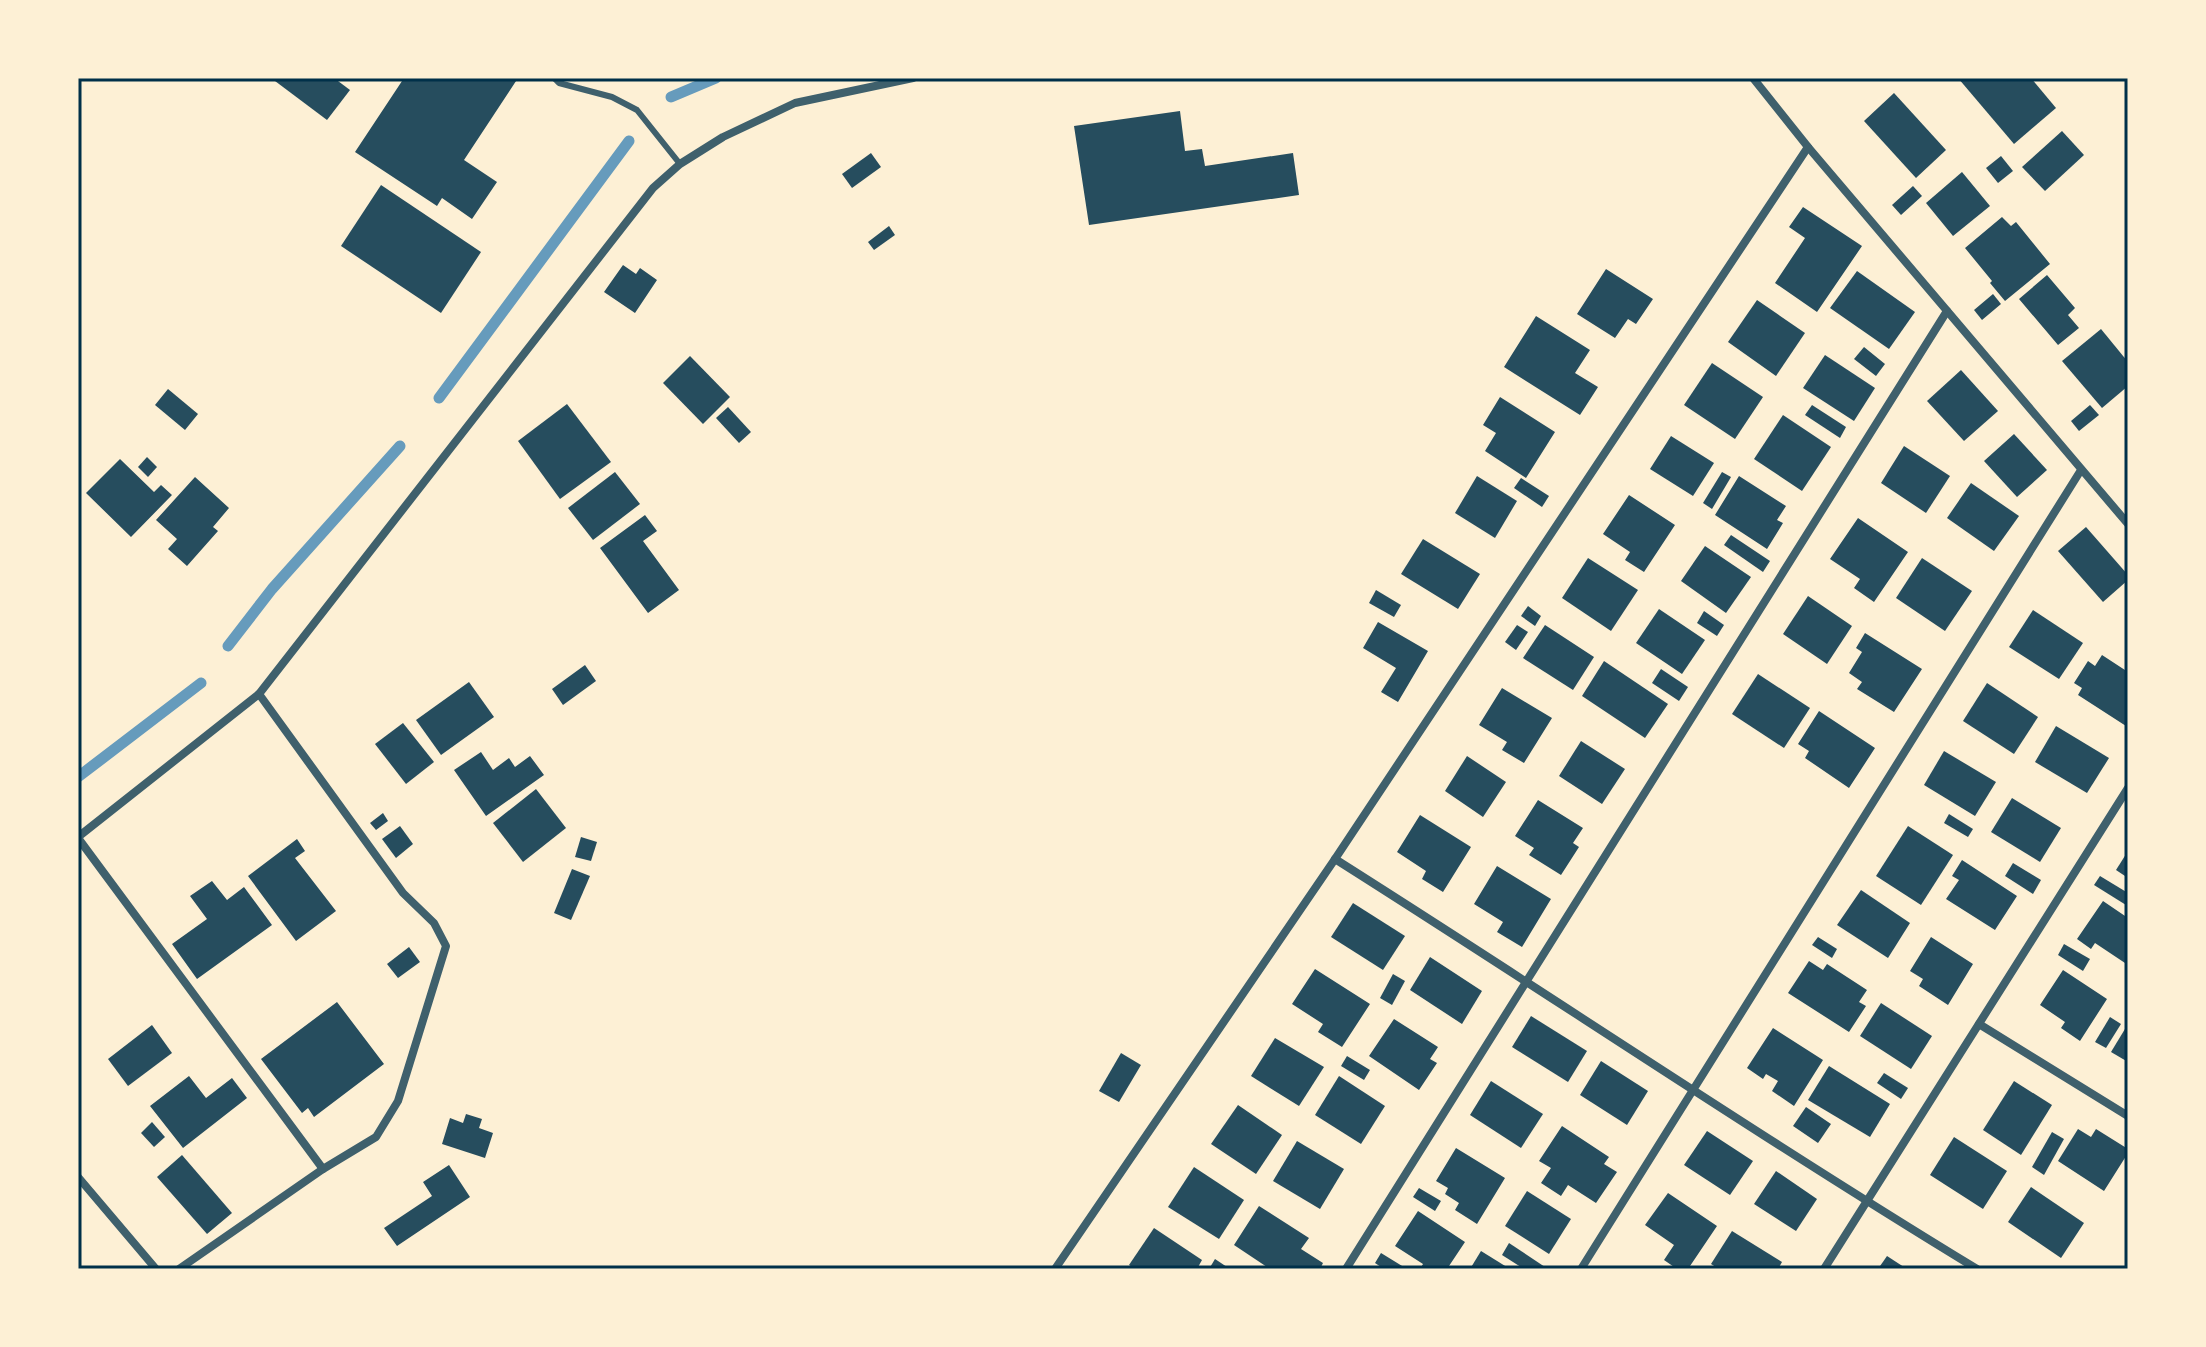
<svg xmlns="http://www.w3.org/2000/svg" width="2206" height="1347" font-family="Bitter,serif">
	<style>
		.lines { fill: none; stroke-linecap: round; stroke-linejoin: round }
		.stream { stroke: #669bbc; stroke-width: 11 }
		.building { fill: #264d5e }
		.service { stroke: #3f606c; stroke-width: 6 }
		.minor { stroke: #3f606c; stroke-width: 8 }
		.neatline { fill: none; stroke: #003049; stroke-width: 3 }
	</style>
	<rect width="100%" height="100%" fill="#fdf0d5"/>
	<g class="lines">
		<g class="stream">
			<path d="M671,97l45,-19"/>
			<path d="M439,398l190,-257"/>
			<path d="M228,646l44,-57 128,-143"/>
			<path d="M78,777l123,-94"/>
		</g>
	</g>
	<g class="building">
		<path d="M271,78h63l16,12 -23,30z"/>
		<path d="M404,78h114l-54,82 33,22 -25,37 -30,-21 -5,8 -82,-54z"/>
		<path d="M1958,78h73l25,30 -42,36z"/>
		<path d="M1894,93l52,57 -30,28 -52,-57z"/>
		<path d="M1180,111l5,40 17,-2 3,17 88,-13 6,42 -210,30 -15,-99z"/>
		<path d="M2062,131l22,24 -39,36 -23,-24z"/>
		<path d="M871,153l10,14 -29,21 -10,-14z"/>
		<path d="M2001,156l12,15 -15,12 -12,-15z"/>
		<path d="M1962,172l28,34 -37,30 -27,-33z"/>
		<path d="M381,185l100,67 -40,61 -100,-67z"/>
		<path d="M1913,186l9,10 -21,19 -9,-10z"/>
		<path d="M1803,207l59,39 -45,66 -42,-29 30,-45 -16,-11z"/>
		<path d="M2002,217l9,9 5,-4 34,42 -45,37 -15,-18 2,-2 -27,-33z"/>
		<path d="M889,226l6,9 -21,15 -6,-8z"/>
		<path d="M623,265l13,9 4,-6 17,12 -22,33 -31,-21z"/>
		<path d="M1606,269l47,30 -17,25 -8,-5 -13,19 -38,-24z"/>
		<path d="M1857,271l58,41 -26,37 -59,-41z"/>
		<path d="M2047,275l28,33 -7,7 11,13 -21,17 -39,-46z"/>
		<path d="M1993,294l8,10 -19,16 -8,-10z"/>
		<path d="M1757,300l48,33 -29,43 -48,-34z"/>
		<path d="M1536,316l54,34 -15,23 23,14 -18,28 -76,-48z"/>
		<path d="M2101,329l27,33v24l-26,22 -40,-47z"/>
		<path d="M1864,347l21,17 -9,12 -22,-17z"/>
		<path d="M1825,355l50,33 -21,33 -51,-33z"/>
		<path d="M690,356l40,41 -27,27 -40,-41z"/>
		<path d="M1712,363l51,34 -28,42 -51,-34z"/>
		<path d="M1961,370l37,41 -34,30 -37,-40z"/>
		<path d="M168,389l30,25 -13,16 -30,-25z"/>
		<path d="M1500,397l55,35 -29,46 -41,-27 11,-18 -13,-8z"/>
		<path d="M567,404l44,58 -51,37 -42,-58z"/>
		<path d="M1812,405l34,22 -6,11 -35,-23z"/>
		<path d="M2090,405l9,10 -20,16 -8,-10z"/>
		<path d="M728,407l23,25 -12,11 -23,-25z"/>
		<path d="M1783,415l48,32 -29,44 -48,-32z"/>
		<path d="M2014,434l33,36 -30,27 -33,-36z"/>
		<path d="M1671,436l43,27 -21,33 -43,-27z"/>
		<path d="M1904,446l46,30 -24,37 -45,-30z"/>
		<path d="M147,457l10,10 -9,10 -10,-10z"/>
		<path d="M120,459l34,33 7,-7 11,10 -41,42 -45,-44z"/>
		<path d="M615,472l25,32 -47,36 -25,-32z"/>
		<path d="M1722,472l9,5 -19,32 -9,-6z"/>
		<path d="M1477,476l40,25 -22,37 -40,-25z"/>
		<path d="M1739,476l47,30 -9,14 6,3 -16,26 -52,-34z"/>
		<path d="M195,477l34,31 -16,19 5,4 -31,35 -19,-17 9,-10 -21,-19z"/>
		<path d="M1521,478l28,18 -7,11 -28,-19z"/>
		<path d="M1971,483l48,33 -25,35 -47,-33z"/>
		<path d="M1629,495l46,30 -31,47 -19,-12 5,-8 -27,-18z"/>
		<path d="M645,515l12,16 -14,10 36,49 -31,23 -48,-65z"/>
		<path d="M1858,518l50,34 -34,50 -20,-14 6,-9 -30,-20z"/>
		<path d="M2086,527l42,48v5l-25,22 -45,-51z"/>
		<path d="M1731,535l39,26 -7,11 -39,-27z"/>
		<path d="M1423,539l57,35 -22,35 -57,-35z"/>
		<path d="M1705,546l46,31 -25,36 -45,-32z"/>
		<path d="M1588,558l50,32 -27,41 -49,-33z"/>
		<path d="M1922,558l50,33 -27,40 -49,-33z"/>
		<path d="M1376,590l25,15 -7,12 -25,-14z"/>
		<path d="M1808,596l44,30 -25,38 -44,-30z"/>
		<path d="M1528,606l13,10 -6,10 -14,-10z"/>
		<path d="M1659,609l46,31 -23,34 -46,-31z"/>
		<path d="M2033,610l50,33 -24,36 -50,-32z"/>
		<path d="M1704,611l20,14 -7,11 -20,-13z"/>
		<path d="M1378,622l50,29 -30,51 -17,-10 15,-24 -33,-20z"/>
		<path d="M1517,625l11,7 -12,18 -11,-8z"/>
		<path d="M1545,625l49,32 -21,33 -50,-32z"/>
		<path d="M1865,633l57,36 -28,43 -37,-23 5,-7 -13,-9 13,-21 -6,-4z"/>
		<path d="M2102,655l26,17 -2,54 -48,-31 4,-7 -8,-5 14,-22 7,5z"/>
		<path d="M1604,661l64,43 -23,34 -63,-42z"/>
		<path d="M585,665l11,16 -33,24 -11,-16z"/>
		<path d="M1661,669l27,18 -9,14 -27,-18z"/>
		<path d="M1758,674l52,34 -26,40 -52,-34z"/>
		<path d="M469,682l25,35 -53,38 -25,-35z"/>
		<path d="M1987,683l51,34 -24,37 -51,-33z"/>
		<path d="M1502,688l50,30 -28,45 -22,-13 5,-8 -28,-17z"/>
		<path d="M1819,711l56,37 -26,40 -44,-30 4,-7 -11,-7z"/>
		<path d="M403,723l31,39 -28,22 -31,-40z"/>
		<path d="M2056,726l53,32 -22,35 -52,-31z"/>
		<path d="M1581,741l44,28 -23,35 -43,-28z"/>
		<path d="M1944,751l52,31 -21,34 -51,-31z"/>
		<path d="M481,752l12,18 16,-12 6,9 15,-11 14,19 -58,41 -32,-46z"/>
		<path d="M1467,756l39,26 -23,35 -38,-26z"/>
		<path d="M536,789l30,39 -43,34 -30,-39z"/>
		<path d="M2012,798l49,30 -21,34 -49,-30z"/>
		<path d="M1538,800l45,28 -10,15 6,4 -18,28 -32,-20 5,-7 -19,-12z"/>
		<path d="M383,813l5,8 -12,9 -6,-7z"/>
		<path d="M1949,814l24,15 -5,8 -24,-14z"/>
		<path d="M1420,815l51,32 -28,45 -21,-13 4,-8 -29,-19z"/>
		<path d="M400,826l13,18 -17,14 -14,-19z"/>
		<path d="M1908,826l45,29 -32,50 -45,-29z"/>
		<path d="M581,837l16,5 -6,19 -16,-4z"/>
		<path d="M297,839l8,12 -10,7 41,53 -40,30 -48,-65z"/>
		<path d="M2128,851v27l-12,-8z"/>
		<path d="M1962,860l55,36 -22,34 -49,-31 13,-19 -7,-4z"/>
		<path d="M2013,863l28,17 -8,14 -28,-18z"/>
		<path d="M1497,866l54,33 -29,48 -25,-15 6,-10 -29,-18z"/>
		<path d="M572,869l18,7 -19,44 -17,-7z"/>
		<path d="M2100,876l28,17 -2,12 -32,-20z"/>
		<path d="M212,881l15,19 17,-13 28,38 -75,54 -25,-35 35,-25 -17,-23z"/>
		<path d="M1861,890l49,33 -22,35 -51,-33z"/>
		<path d="M2103,901l25,17v47l-33,-22 -4,6 -14,-10z"/>
		<path d="M1353,903l52,33 -22,34 -52,-33z"/>
		<path d="M1818,937l19,12 -5,9 -20,-13z"/>
		<path d="M1931,937l42,27 -25,41 -29,-19 4,-7 -13,-8z"/>
		<path d="M2064,944l26,15 -7,12 -25,-16z"/>
		<path d="M409,947l11,15 -22,16 -11,-14z"/>
		<path d="M1430,957l52,34 -20,33 -52,-34z"/>
		<path d="M1809,961l14,9 4,-6 40,26 -8,12 7,4 -17,26 -61,-39z"/>
		<path d="M1315,969l55,35 -28,43 -24,-15 5,-8 -31,-20z"/>
		<path d="M2063,970l44,29 -27,42 -19,-13 4,-6 -25,-17z"/>
		<path d="M1393,974l12,7 -13,24 -12,-7z"/>
		<path d="M337,1002l47,62 -70,53 -6,-9 -6,5 -41,-54z"/>
		<path d="M1881,1003l51,33 -21,33 -51,-33z"/>
		<path d="M1531,1016l56,35 -19,31 -56,-35z"/>
		<path d="M2110,1017l11,7 -15,24 -11,-6z"/>
		<path d="M1394,1019l44,28 -8,12 7,4 -18,27 -50,-34z"/>
		<path d="M2128,1024v38l-17,-10z"/>
		<path d="M152,1025l20,28 -44,33 -20,-27z"/>
		<path d="M1773,1028l50,32 -29,46 -22,-15 6,-10 -12,-7 -3,5 -16,-11z"/>
		<path d="M1275,1038l49,29 -25,39 -48,-30z"/>
		<path d="M1121,1053l20,12 -22,37 -20,-11z"/>
		<path d="M1347,1056l23,14 -6,10 -23,-14z"/>
		<path d="M1601,1061l47,30 -21,34 -47,-30z"/>
		<path d="M1829,1066l61,38 -20,33 -62,-37z"/>
		<path d="M1884,1073l24,15 -7,11 -24,-16z"/>
		<path d="M189,1076l17,22 26,-20 15,20 -64,50 -33,-42z"/>
		<path d="M1339,1076l46,30 -24,38 -46,-29z"/>
		<path d="M1491,1081l52,33 -22,34 -51,-33z"/>
		<path d="M2014,1081l38,24 -31,50 -38,-25z"/>
		<path d="M1238,1105l44,30 -26,39 -45,-30z"/>
		<path d="M1806,1107l25,17 -13,19 -25,-17z"/>
		<path d="M466,1114l16,5 -3,9 14,5 -8,25 -43,-14 8,-26 13,5z"/>
		<path d="M152,1122l13,15 -11,10 -13,-14z"/>
		<path d="M1562,1126l47,31 -5,7 13,8 -21,31 -28,-18 -7,11 -20,-13 10,-15 -12,-7z"/>
		<path d="M2078,1129l13,8 5,-8 32,20v4l-24,38 -46,-30z"/>
		<path d="M1707,1131l46,30 -23,34 -46,-30z"/>
		<path d="M2052,1132l12,7 -20,36 -12,-8z"/>
		<path d="M1954,1137l53,34 -24,38 -53,-34z"/>
		<path d="M1297,1141l47,28 -24,40 -47,-28z"/>
		<path d="M1456,1148l49,30 -28,46 -22,-14 4,-7 -14,-9 3,-6 -12,-7z"/>
		<path d="M182,1155l50,58 -25,21 -50,-57z"/>
		<path d="M449,1165l21,32 -73,49 -13,-18 48,-32 -9,-14z"/>
		<path d="M1194,1167l50,33 -25,39 -51,-32z"/>
		<path d="M1776,1171l41,28 -21,32 -42,-27z"/>
		<path d="M2031,1187l53,36 -23,35 -53,-36z"/>
		<path d="M1419,1188l22,13 -6,10 -22,-14z"/>
		<path d="M1527,1191l44,28 -22,35 -44,-28z"/>
		<path d="M1668,1193l49,33 -29,43h-11l-13,-9 10,-15 -29,-20z"/>
		<path d="M1259,1206l50,32 -8,11 22,14 -3,6h-50l-36,-24z"/>
		<path d="M1418,1211l47,31 -18,27h-27l3,-5 -28,-18z"/>
		<path d="M1154,1228l48,32 -5,9h-62l-6,-4z"/>
		<path d="M1732,1231l50,31 -4,7h-59l-8,-5z"/>
		<path d="M1509,1243l39,26h-24l-22,-14z"/>
		<path d="M1481,1251l29,18h-40z"/>
		<path d="M1381,1253l26,16h-23l-9,-6z"/>
		<path d="M1887,1256l20,13h-29z"/>
		<path d="M1215,1259l15,10h-21z"/>
	</g>
	<g class="lines">
		<path class="service" d="M554,78l5,5 53,14 25,13 43,54"/>
		<g class="minor">
			<path d="M1753,78l55,69 320,377"/>
			<path d="M78,837l181,-143 394,-506 27,-24 43,-27 72,-34 118,-25"/>
			<path d="M78,838l245,331"/>
			<path d="M1335,859c215,136 425,278 642,410"/>
			<path d="M1979,1024l149,92"/>
			<path d="M78,1177l78,92"/>
			<path d="M179,1269l144,-100 53,-32 22,-36 48,-155 -12,-23 -31,-30 -144,-199"/>
			<path d="M1055,1269l280,-410 473,-712"/>
			<path d="M1346,1269l601,-958"/>
			<path d="M1581,1269l500,-799"/>
			<path d="M1824,1269l304,-481"/>
		</g>
	</g>
	<rect width="2206" height="1347" fill="none" stroke="#fdf0d5" stroke-width="160"/>
	<rect x="80" y="80" width="2046" height="1187" class="neatline"/>
</svg>
